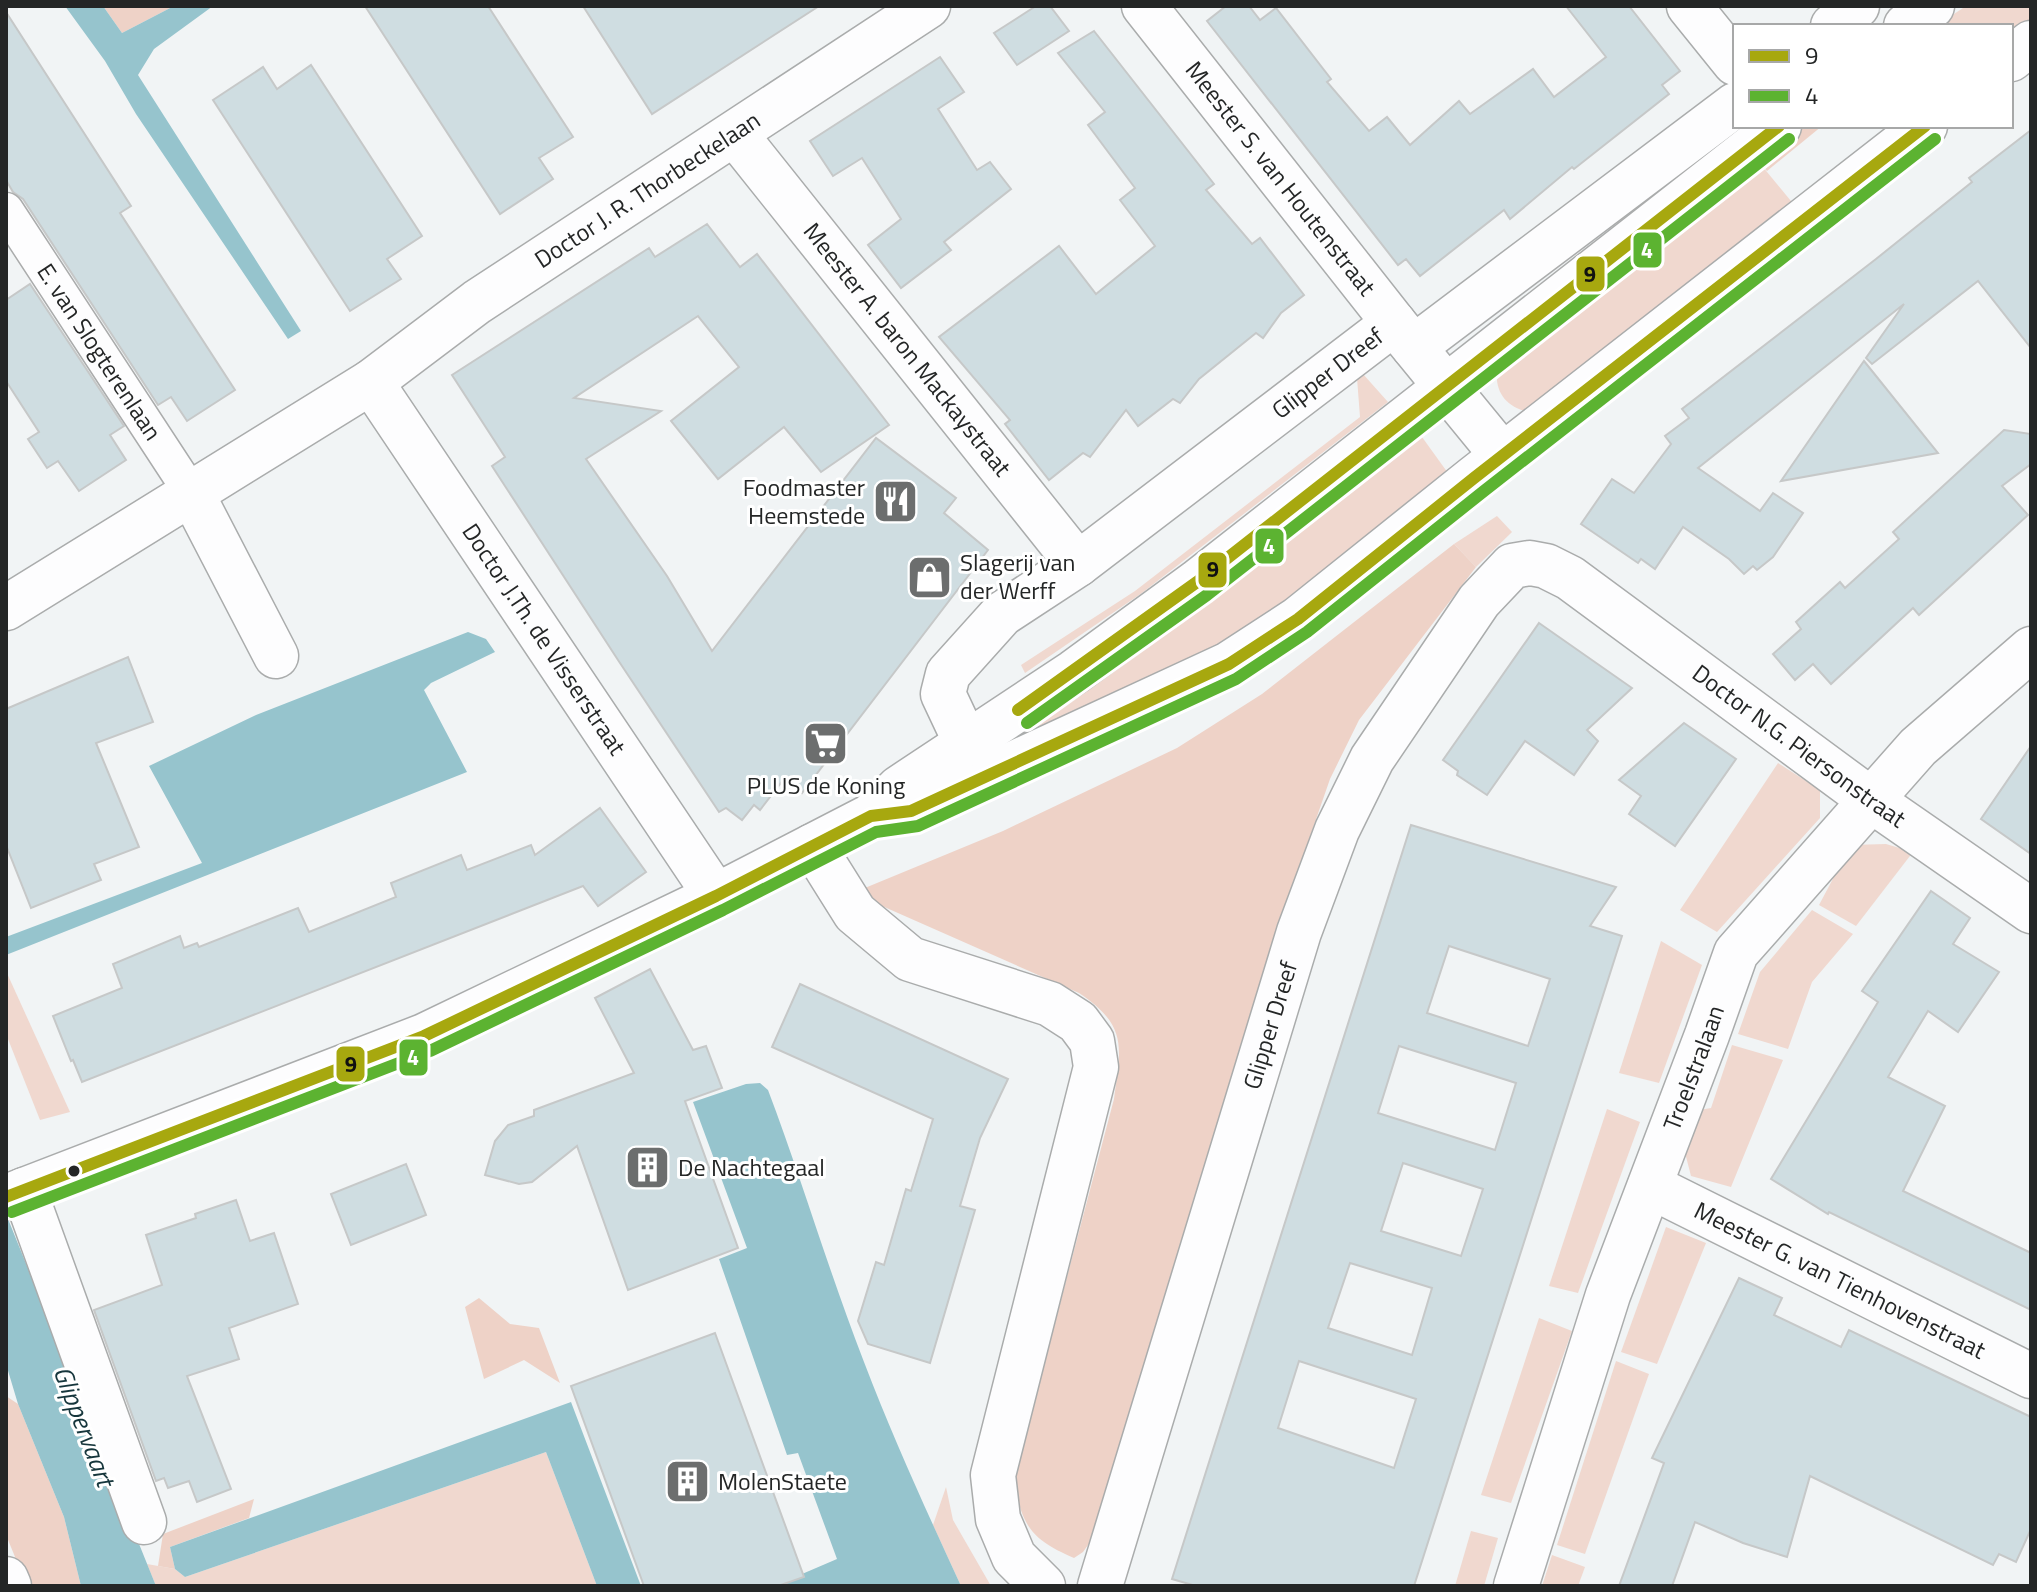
<svg xmlns="http://www.w3.org/2000/svg" width="2037" height="1592" font-family="'Titillium Web',sans-serif">
	<style>
		.green { fill: #f0d8cf }
		.forest { fill: #eed2c7 }
		.water { fill: #96c4cd }
		.building { fill: #cfdde1; stroke: #c6c8c8; stroke-width: 2; fill-rule: evenodd }
		.lines { fill: none; stroke-linecap: round; stroke-linejoin: round }
		.pedestrian-casing { stroke: #aaacac; stroke-width: 37 }
		.minor-casing { stroke: #aaacac; stroke-width: 47 }
		.tertiary-casing { stroke: #aaacac; stroke-width: 47 }
		.pedestrian { stroke: #fdfdfe; stroke-width: 34 }
		.minor { stroke: #fdfdfe; stroke-width: 44 }
		.tertiary { stroke: #fdfdfe; stroke-width: 44 }
		.bus-1-casing { stroke: #fff; stroke-width: 18 }
		.bus-2-casing { stroke: #fff; stroke-width: 18 }
		.bus-1 { stroke: #a7a80f; stroke-width: 12 }
		.bus-2 { stroke: #5cb331; stroke-width: 12 }
		.bus-dot { fill: #242626; stroke: #fff; stroke-width: 3 }
		.labels { text-anchor: middle; stroke-width: 6; stroke-linejoin: round; paint-order: stroke }
		.street-label { font-size: 24px; fill: #242626; stroke: #fff }
		.poi-label { font-size: 24px; fill: #242626; stroke: #fff; text-anchor: start }
		.water-label { font-size: 26px; font-style: italic; fill: #16363c; stroke: #fff }
		.line-badge { stroke: #fff; stroke-width: 3 }
		.badge-label { font-size: 22px; text-anchor: middle; font-weight: bold; fill: #fff }
		.pale-badge-label { font-size: 22px; text-anchor: middle; font-weight: bold; fill: #111 }
	</style>
	<rect width="100%" height="100%" fill="#f1f4f5"/>
	<g class="green">
		<path d="M1966,6h65v23l-20,16v-19h-75z"/>
		<path d="M1753,155l47,57 -265,200c-27,-1 -43,-20 -37,-47z"/>
		<path d="M1363,374l25,28 -246,191 -117,80 -4,-8 114,-74 225,-174 -3,-39z"/>
		<path d="M1408,435l14,2 31,43 -202,156 -232,110 -1,-19z"/>
		<path d="M1497,516l15,16 -36,35 -22,-23z"/>
		<path d="M1778,763l42,27v28l-103,114 -37,-22z"/>
		<path d="M1886,844l27,8 -57,74 -37,-21 32,-60z"/>
		<path d="M1812,910l41,24 -41,48 -24,67 -50,-15 22,-62z"/>
		<path d="M1661,941l41,24 -43,118 -40,-10z"/>
		<path d="M6,971l64,141 -30,8 -34,-86z"/>
		<path d="M1732,1045l51,15 -52,127 -40,-11 -8,-31 10,-34 18,-3z"/>
		<path d="M1607,1109l33,13 -62,171 -29,-7z"/>
		<path d="M1666,1227l40,16 -49,121 -36,-12z"/>
		<path d="M1539,1318l33,13 -61,172 -30,-8z"/>
		<path d="M1616,1361l33,13 -64,180 -28,-9z"/>
		<path d="M546,1452l51,134h-441l-9,-22 28,5 10,8z"/>
		<path d="M946,1487l7,33 38,66h-30l-28,-61z"/>
		<path d="M1471,1531l27,7 -14,48h-29z"/>
		<path d="M1552,1555l33,12 -7,19h-36z"/>
	</g>
	<g class="forest">
		<path d="M103,6h71l-52,27z"/>
		<path d="M1793,126h29l-55,45 -14,-16z"/>
		<path d="M1454,544l22,23 -117,153 -29,59 -32,92 -200,660 -15,21 -9,6c-44,-19 -53,-33 -60,-80l100,-379c7,-53 14,-73 -35,-106l-206,-91 -13,-12 143,-59 174,-83 85,-54z"/>
		<path d="M479,1298l31,26 29,4 21,55 -36,-23 -40,19 -19,-72z"/>
		<path d="M6,1396l12,8 46,113 17,69h-54l-21,-51z"/>
		<path d="M254,1499l-5,19 -79,29 5,22 -17,-3 5,-32z"/>
	</g>
	<g class="water">
		<path d="M65,6h38l19,27 52,-27h39l-59,43 -16,26 163,256 -13,8 -152,-225 -31,-53z"/>
		<path d="M468,632l18,7 9,13 -64,31 -7,7 43,82 -461,183v-18l196,-74 -53,-97 107,-51z"/>
		<path d="M760,1083l8,7c34,90 61,182 96,272 29,76 63,150 97,224h-187l63,-27 -39,-106 -11,2 -68,-196 28,-11 -54,-146 53,-18z"/>
		<path d="M6,1214l150,372h-75l-17,-69 -46,-113 -12,-40z"/>
		<path d="M571,1402l70,184h-44l-51,-134 -361,125 -10,-8 -5,-22z"/>
	</g>
	<g class="building">
		<path d="M365,6h123l85,131 -34,21 14,21 -53,35z"/>
		<path d="M583,6h236l-167,108z"/>
		<path d="M1036,6h14l19,25 -52,34 -23,-32z"/>
		<path d="M1226,6h23l11,14 16,-12 55,71 -4,3 42,49 18,-14 23,28 49,-44 11,13 63,-45 21,28 52,-40 -40,-51h63l51,65 -18,14 7,9 -95,75 -2,-2 -62,52 -6,-9 -84,66 -14,-17 -8,6 -191,-244z"/>
		<path d="M6,12l125,194 -11,7 115,177 -48,31 -16,-24 -13,8 -135,-206 -10,-7 -7,-12z"/>
		<path d="M1094,31l120,153 -8,6 46,54 8,-6 44,57 -23,18 -18,25 -7,-5 -57,46 -19,24 -7,-4 -35,27 -12,-16 -36,47 -7,-4 -34,27 -44,-56 5,-4 -71,-83 120,-91 37,48 59,-48 -35,-46 15,-12 -47,-63 17,-13 -47,-59z"/>
		<path d="M940,57l24,35 -26,17 39,61 13,-8 21,27 -67,53 7,8 -50,38 -33,-43 33,-26 -39,-61 -29,18 -23,-35z"/>
		<path d="M311,65l111,171 -35,23 14,20 -51,32 -137,-211 50,-33 14,22z"/>
		<path d="M2031,130v218l-53,-67 -106,83 -6,-6 38,-54 -206,164 62,43 13,-18 30,20 -30,44 -16,13 -4,-4 -9,8 -15,-15 -46,-32 -28,42 -14,-10 -3,4 -57,-39 31,-45 22,14 37,-49 -6,-8 24,-18 -7,-9 194,-150 96,-77 -3,-4z"/>
		<path d="M707,224l33,43 17,-13 132,171 -68,47 -37,-45 -66,52 -47,-58 68,-54 -41,-51 -124,82 87,13 -75,48 81,117 45,75 164,-213 80,60 -12,15 44,37 -186,243 -18,-14 -24,31 -6,-5 -12,15 -16,-12 -7,4 -101,-152 -126,-194 13,-9 -53,-82 197,-127 6,9z"/>
		<path d="M30,284l94,142 -14,9 16,25 -47,31 -21,-30 -11,7 -19,-29 11,-7 -33,-51v-81z"/>
		<path d="M1864,361l74,92 -157,28z"/>
		<path d="M2004,430l27,4v30l-29,22 26,29 -109,100 -6,-7 -82,76 -18,-20 -18,16 -22,-26 28,-25 -5,-7 44,-40 5,6 54,-49 -6,-7z"/>
		<path d="M1539,623l93,65 -45,42 11,11 -24,34 -49,-34 -38,54 -30,-20 1,-4 -15,-11z"/>
		<path d="M128,657l25,65 -57,21 43,104 -45,17 7,16 -70,28 -25,-63v-136z"/>
		<path d="M1684,723l52,36 -61,87 -46,-32 12,-18 -22,-16z"/>
		<path d="M2031,746v108l-50,-35z"/>
		<path d="M600,808l46,64 -48,34 -15,-20 -501,196 -9,-22 -2,1 -18,-45 69,-28 -9,-24 67,-28 4,12 13,-5 2,4 99,-39 11,24 87,-35 -5,-14 70,-28 6,15 64,-25 4,10z"/>
		<path d="M1411,825l205,62 -26,39 32,10 -208,650h-218l-24,-7zM1449,946l101,33 -22,67 -101,-33zM1399,1046l117,37 -21,67 -117,-37zM1403,1163l80,26 -22,67 -80,-25zM1350,1263l82,25 -20,67 -84,-27zM1299,1361l117,38 -22,69 -116,-40z"/>
		<path d="M1931,891l39,27 -17,26 46,28 -41,60 -30,-21 -40,66 57,29 -42,85 128,62v57l-202,-98 -1,2 -57,-35 107,-177 -16,-11z"/>
		<path d="M650,969l43,81 13,-4 16,42 -37,13 53,147 -110,42 -51,-144 -45,36 -13,2 -34,-9 10,-34 13,-16 26,-9v-6l100,-37 -39,-75z"/>
		<path d="M800,984l208,95 -28,59 -20,68 15,4 -45,153 -62,-19 -10,-23 18,-59 8,3 22,-76 5,2 22,-72 -161,-72z"/>
		<path d="M406,1164l20,51 -75,30 -20,-51z"/>
		<path d="M236,1200l14,41 24,-8 24,71 -69,24 10,31 -52,17 44,113 -34,13 -8,-21 -21,7 -4,-10 -8,3 -62,-171 68,-25 -16,-50 50,-17 -1,-4z"/>
		<path d="M1739,1278l43,20 -8,17 67,32 8,-17 182,87v112l-15,33 -17,-8 -6,11 -183,-89 -23,81 -44,-14 -48,-21 -23,64h-53l45,-123 -12,-5z"/>
		<path d="M715,1333l89,244 -26,9h-134l-73,-200z"/>
	</g>
	<g class="lines">
		<defs>
			<g id="pedestrian">
				<path id="s1" d="M6,210l186,284"/>
			</g>
			<g id="minor">
				<path id="s2" d="M1144,6l250,317 109,133"/>
				<path d="M1689,6l46,57"/>
				<path d="M1833,26l24,-20"/>
				<path id="s3" d="M735,134l343,430"/>
				<path d="M1414,347l321,-242"/>
				<path id="s4" d="M371,382l345,514"/>
				<path d="M192,494l84,162"/>
				<path id="s5" d="M6,608l365,-226 106,-80 451,-296"/>
				<path id="s6" d="M990,772l-31,-44 -16,-34 5,-20 54,-60 76,-50 316,-241"/>
				<path d="M813,846l42,67 55,46 140,45 28,18 14,19 4,26 -103,408 5,44 16,38 29,29"/>
				<path id="s7" d="M1650,1186l381,190"/>
				<path d="M24,1190l120,332"/>
				<path d="M6,1579l3,7"/>
				<path id="s8" d="M1100,1586l199,-654 38,-102 35,-71 107,-158 33,-35 18,-3 16,3 24,12 301,222 160,111"/>
				<path id="s9" d="M1516,1586l92,-291 99,-260 29,-82 182,-206 113,-98"/>
			</g>
			<g id="tertiary">
				<path d="M1906,26l26,-20"/>
				<path d="M2011,59l20,-16"/>
				<path d="M894,813l17,-2 318,-147 69,-45 176,-141 451,-352"/>
				<path d="M6,1197l418,-161 292,-140 155,-80 28,-28 175,-116 123,-90 582,-456"/>
			</g>
		</defs>
		<use href="#pedestrian" class="pedestrian-casing"/>
		<use href="#minor" class="minor-casing"/>
		<use href="#tertiary" class="tertiary-casing"/>
		<use href="#pedestrian" class="pedestrian"/>
		<use href="#minor" class="minor"/>
		<use href="#tertiary" class="tertiary"/>
		<defs>
			<g id="bus-1">
				<path d="M1018,710l179,-128 582,-456"/>
				<path d="M6,1197l418,-161 292,-140 155,-80 40,-5 318,-147 69,-45 176,-141 451,-352"/>
			</g>
			<g id="bus-2">
				<path d="M1027,723l180,-128 582,-456"/>
				<path d="M12,1212l418,-161 293,-141 153,-78 42,-6 318,-147 71,-47 177,-141 451,-352"/>
			</g>
		</defs>
		<use href="#bus-1" class="bus-1-casing"/>
		<use href="#bus-2" class="bus-2-casing"/>
		<use href="#bus-1" class="bus-1"/>
		<use href="#bus-2" class="bus-2"/>
	</g>
	<defs>
		<symbol id="restaurant-square" viewBox="-11 -11 22 22"><rect x="-9" y="-9" width="18" height="18" rx="4" fill="#6c6e6e" stroke="#fff"/><path d="M-5-6h1v4h1v-4h1v4h1v-4h1v5L-1.5 .5V6h-2V.5L-5-1ZM5-6V6H3V1.5H1.5Q1.5-4 5-6Z" fill="#fff"/></symbol>
		<symbol id="shop-square" viewBox="-11 -11 22 22"><rect x="-9" y="-9" width="18" height="18" rx="4" fill="#6c6e6e" stroke="#fff"/><path d="M-5-2.5h2.3a2.7 3.5 0 0 1 5.4 0H5L5.5 6h-11ZM-1.5-2.5h3a1.5 2.3 0 0 0-3 0Z" fill="#fff"/></symbol>
		<symbol id="supermarket-square" viewBox="-11 -11 22 22"><rect x="-9" y="-9" width="18" height="18" rx="4" fill="#6c6e6e" stroke="#fff"/><path d="M-6-5.5h2.5l.6 2H6L4.5 2H-2.5L-4.4-4H-6ZM-1.5 3.2a1.3 1.3 0 1 0 .1 0ZM3 3.2a1.3 1.3 0 1 0 .1 0Z" fill="#fff"/></symbol>
		<symbol id="building-square" viewBox="-11 -11 22 22"><rect x="-9" y="-9" width="18" height="18" rx="4" fill="#6c6e6e" stroke="#fff"/><path d="M-4-6H4V6H1V3H-1V6H-4ZM-2.5-4.3h1.7v1.8h-1.7ZM.8-4.3h1.7v1.8H.8ZM-2.5-1h1.7V.8h-1.7ZM.8-1h1.7V.8H.8Z" fill="#fff"/></symbol>
	</defs>
	<g fill-rule="evenodd">
		<use href="#restaurant-square" x="870" y="476" width="51" height="51"/>
		<use href="#shop-square" x="904" y="552" width="51" height="51"/>
		<use href="#supermarket-square" x="800" y="718" width="51" height="51"/>
		<use href="#building-square" x="622" y="1142" width="51" height="51"/>
		<use href="#building-square" x="662" y="1456" width="51" height="51"/>
	</g>
	<circle class="bus-dot" cx="74" cy="1171" r="7"/>
	<g class="labels">
		<g class="street-label">
			<text dy="8" stroke="none"><textPath href="#s2" startOffset="220">Meester S. van Houtenstraat</textPath></text>
			<text dy="8" stroke="none"><textPath href="#s5" startOffset="766">Doctor J. R. Thorbeckelaan</textPath></text>
			<text dy="8" stroke="none"><textPath href="#s3" startOffset="276">Meester A. baron Mackaystraat</textPath></text>
			<text dy="8" stroke="none"><textPath href="#s1" startOffset="170">E. van Slogterenlaan</textPath></text>
			<text dy="8" stroke="none"><textPath href="#s6" startOffset="598">Glipper Dreef</textPath></text>
			<text dy="8" stroke="none"><textPath href="#s4" startOffset="310">Doctor J.Th. de Visserstraat</textPath></text>
			<text dy="8" stroke="none"><textPath href="#s8" startOffset="1456">Doctor N.G. Piersonstraat</textPath></text>
			<text dy="8" stroke="none"><textPath href="#s8" startOffset="586">Glipper Dreef</textPath></text>
			<text dy="8" stroke="none"><textPath href="#s9" startOffset="548">Troelstralaan</textPath></text>
			<text dy="8" stroke="none"><textPath href="#s7" startOffset="212">Meester G. van Tienhovenstraat</textPath></text>
		</g>
		<g class="poi-label">
			<text x="865" y="496" text-anchor="end">Foodmaster<tspan x="865" dy="28">Heemstede</tspan></text>
			<text x="960" y="571">Slagerij van<tspan x="960" dy="28">der Werff</tspan></text>
			<text x="826" y="794" text-anchor="middle">PLUS de Koning</text>
			<text x="678" y="1176">De Nachtegaal</text>
			<text x="718" y="1490">MolenStaete</text>
		</g>
		<g class="water-label">
			<text transform="translate(84 1426) rotate(69)" y="9">Glippervaart</text>
		</g>
	</g>
	<g class="line-badge">
		<rect x="1632" y="231" width="31" height="38" rx="8" fill="#5cb331"/>
		<rect x="1575" y="255" width="31" height="38" rx="8" fill="#a7a80f"/>
		<rect x="1254" y="527" width="31" height="38" rx="8" fill="#5cb331"/>
		<rect x="1197" y="551" width="31" height="38" rx="8" fill="#a7a80f"/>
		<rect x="398" y="1038" width="31" height="39" rx="8" fill="#5cb331"/>
		<rect x="335" y="1045" width="31" height="38" rx="8" fill="#a7a80f"/>
	</g>
	<g class="badge-label">
		<text x="1647" y="258">4</text>
		<text x="1269" y="554">4</text>
		<text x="413" y="1065">4</text>
	</g>
	<g class="pale-badge-label">
		<text x="1590" y="282">9</text>
		<text x="1213" y="577">9</text>
		<text x="351" y="1072">9</text>
	</g>
	<rect width="2037" height="1592" fill="none" stroke="#242626" stroke-width="16"/>
	<rect x="1733" y="24" width="280" height="104" fill="#ffffff" stroke="#a7a8a8" stroke-width="2"/>
	<rect x="1749" y="50" width="40" height="12" fill="#a7a80f" stroke="#a7a8a8" stroke-width="2"/>
	<text x="1805" y="64" font-size="24" fill="#242626">9</text>
	<rect x="1749" y="90" width="40" height="12" fill="#5cb331" stroke="#a7a8a8" stroke-width="2"/>
	<text x="1805" y="104" font-size="24" fill="#242626">4</text>
</svg>
